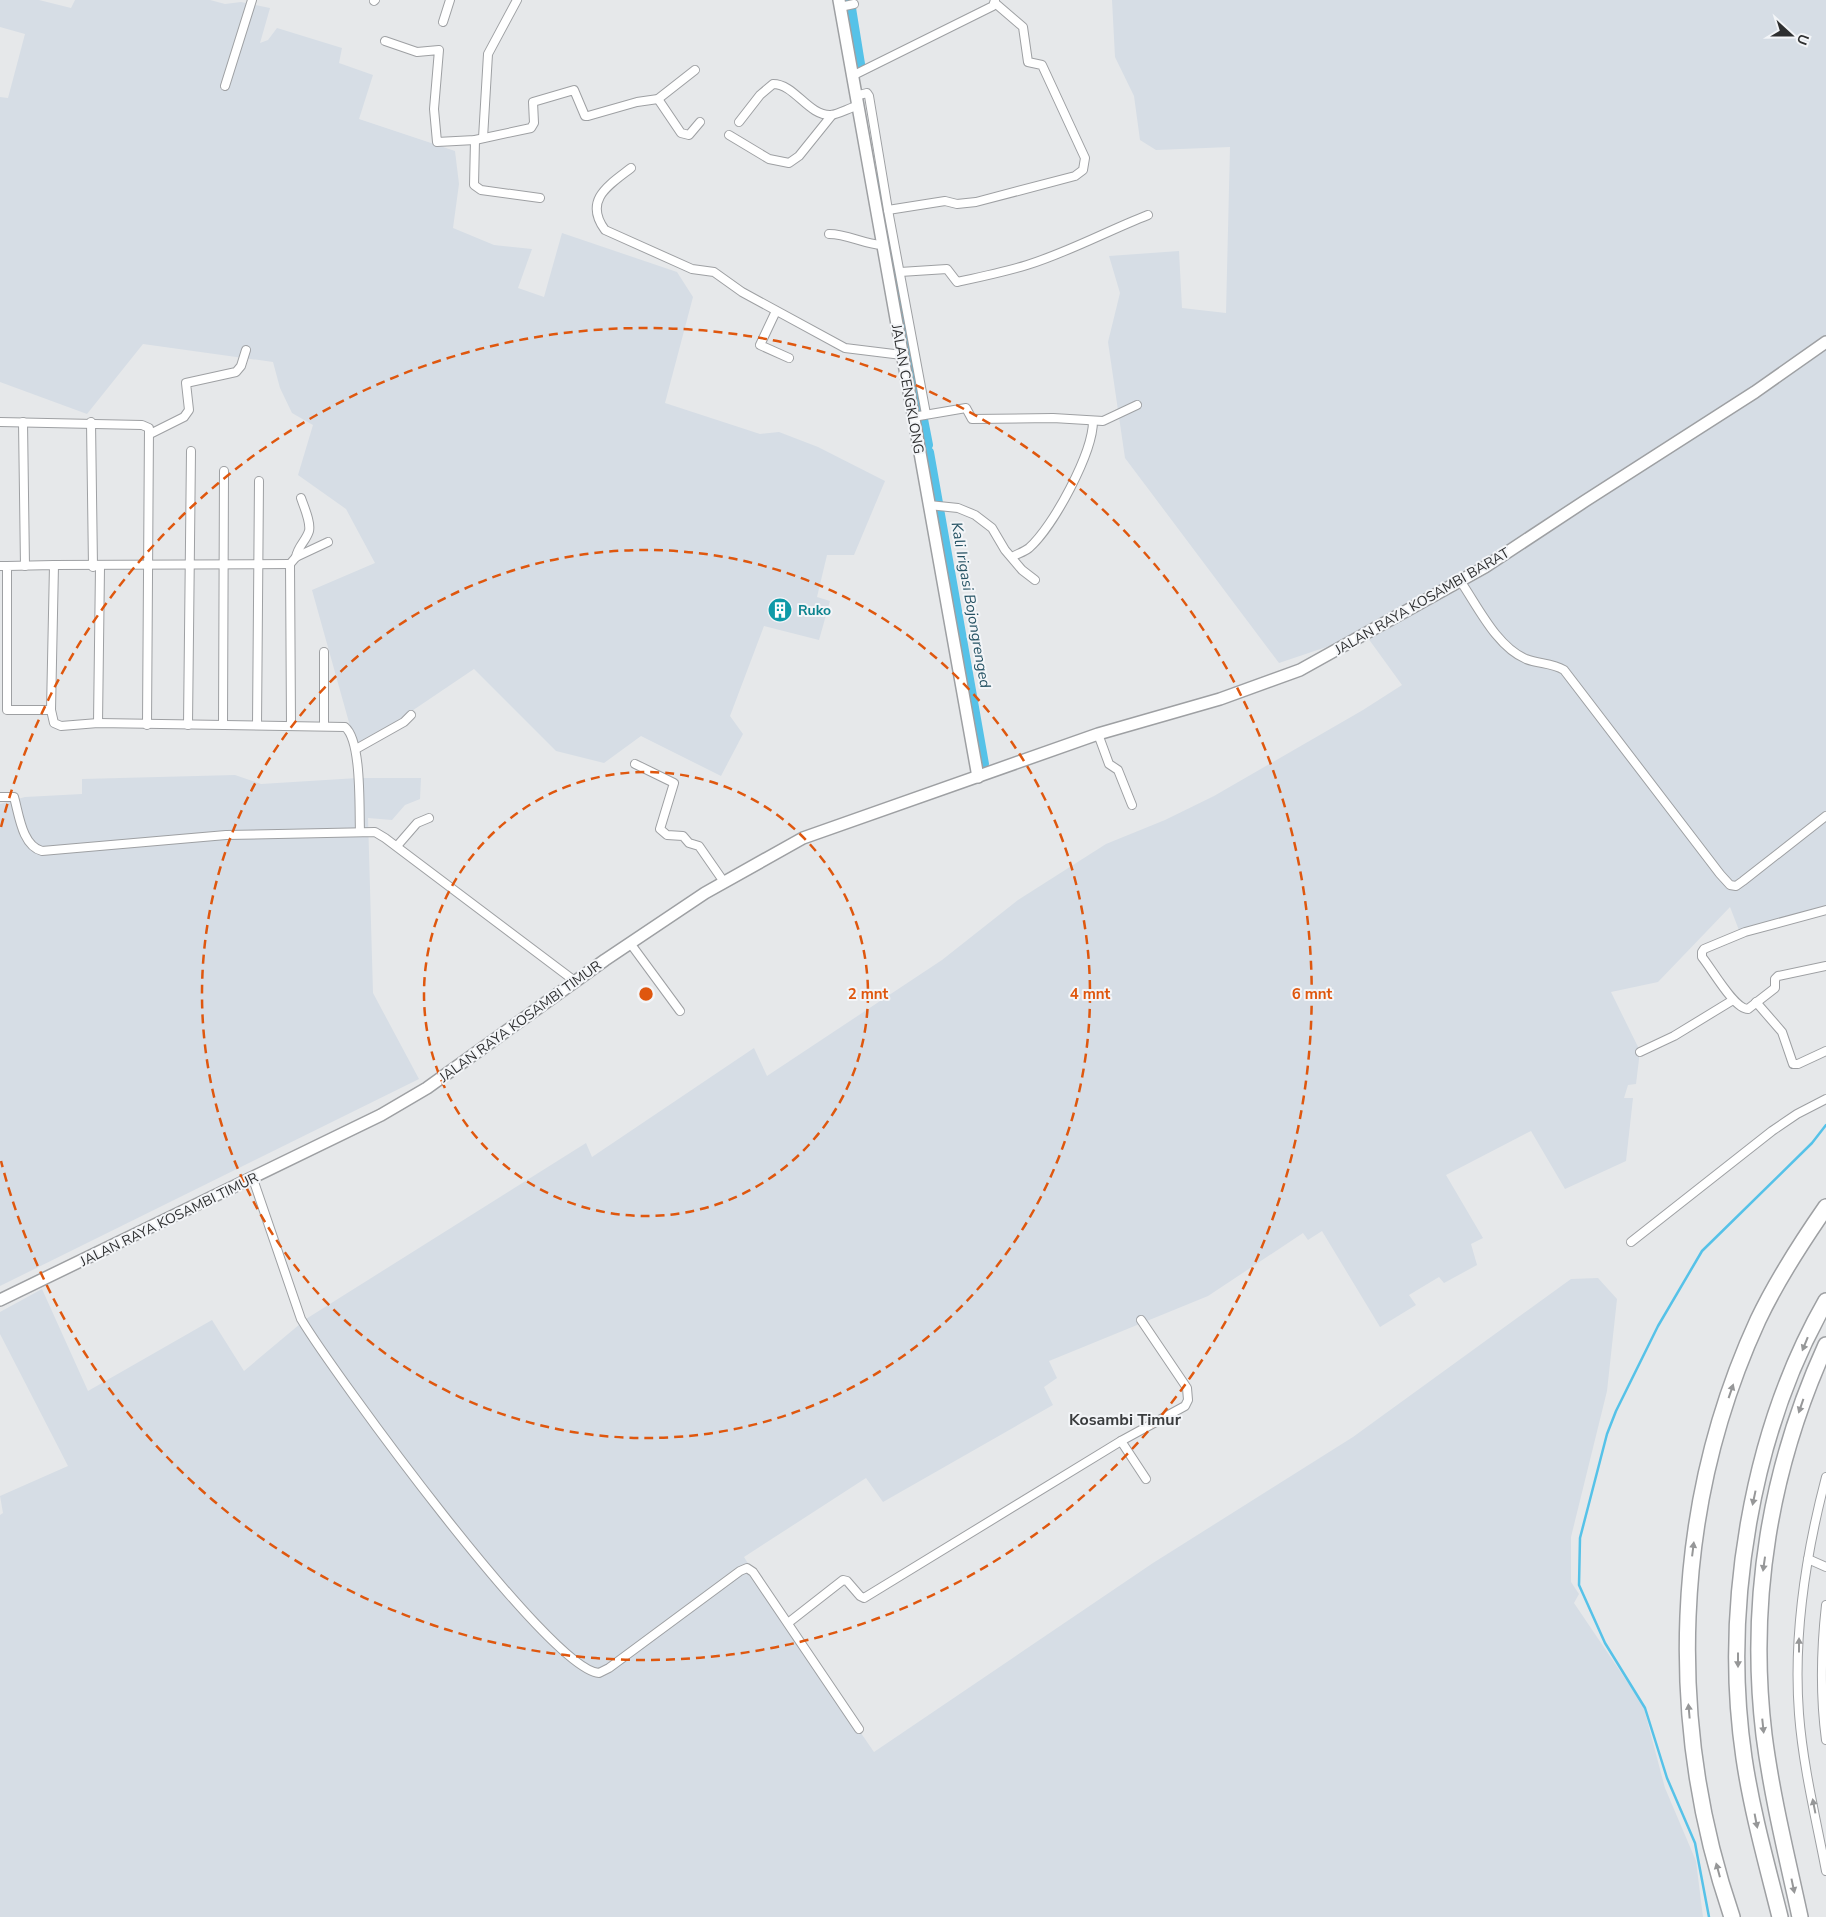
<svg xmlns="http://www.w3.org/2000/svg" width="1826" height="1917" font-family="'Nunito Sans',sans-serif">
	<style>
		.built { fill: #d6dde5 }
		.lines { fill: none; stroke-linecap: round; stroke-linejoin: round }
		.stream { stroke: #56c2e8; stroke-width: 2.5 }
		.canal { stroke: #56c2e8; stroke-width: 10 }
		.minor-casing { stroke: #9ea0a3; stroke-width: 10 }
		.secondary-casing { stroke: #9ea0a3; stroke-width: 14 }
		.motorway-casing { stroke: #9ea0a3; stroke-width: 18 }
		.minor { stroke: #fff; stroke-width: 8 }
		.secondary { stroke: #fff; stroke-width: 11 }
		.motorway { stroke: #fff; stroke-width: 15 }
		.oneway { fill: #969798 }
		.ring { fill: none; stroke: #df570e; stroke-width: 2.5; stroke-dasharray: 9 6 }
		.labels { text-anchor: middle; stroke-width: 4; stroke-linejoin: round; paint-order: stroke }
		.street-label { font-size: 14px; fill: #2e2f30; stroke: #f3f5f8 }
		.culture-label { font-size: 14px; font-weight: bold; fill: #0d838f; stroke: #f3f5f8; text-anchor: start }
		.water-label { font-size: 15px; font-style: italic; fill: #255263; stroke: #f3f5f8 }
		.quarter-label { font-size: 16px; font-weight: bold; fill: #3a3c3e; stroke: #f3f5f8 }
		.centre { fill: #df570e; stroke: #f3f5f8; stroke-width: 2.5 }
		.ring-label { font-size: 15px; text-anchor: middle; font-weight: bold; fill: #df570e; stroke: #f3f5f8; stroke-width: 4; stroke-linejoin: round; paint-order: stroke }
	</style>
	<rect width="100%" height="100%" fill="#e6e8ea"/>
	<g class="built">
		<path d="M0,0h39l32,8 4,-8h135l15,4 16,-2 29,6 -10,35 8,-3 9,-12 65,20 -3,15 34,12 -14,44 96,32 4,33 -6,44 41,17 38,4 -14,39 26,9 18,-64 115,39 16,25 -28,106 95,31 19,-2 39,15 67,34 -31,74h-27l-10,42 13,4 -11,39 -55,-14 -34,90 13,18 -22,42 -80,-40 -37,27 -48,-12 -82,-82 -77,52 -42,23 -43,-154 63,-27 -29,-54 -48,-34 15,-50 -21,-12 -12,-25 -7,-26 -130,-18 -56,70 -87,-32v-285l8,1 17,-64 -25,-7z"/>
		<path d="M1112,0h714v907l-84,31 -12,-31 -72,75 -47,10 29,59 -4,33 -8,1 -4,13h9l-7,63 -61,28 -34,-58 -85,44 37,63 -12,6 6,21 -33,18 -5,-6 -30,18 7,10 -36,22 -58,-96 -14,9 -5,-7 -95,63 -159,65 8,17 -13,9 9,18 -170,97 -17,-24 -122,79 50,79 80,116 279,-189 200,-126 218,-158 27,-1 19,21 -10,92 -36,146v45l8,12 -5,9 69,102 22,83 31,73 7,56h-1703v-402l3,-2 -3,-17 68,-30 -68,-132v-22l42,-23 46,102 124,-71 32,51 62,-52 280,-176 6,14 162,-109 13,28 175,-116 76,-60 88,-56 59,-24 49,-24 149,-86 39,-25 -37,-51 -86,29 -154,-205 -17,-116 12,-49 -11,-37 70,-5 3,57 44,5 4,-166 -74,3 -16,-10 -6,-44 -19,-39z"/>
		<path d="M235,775l26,9 97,-6h63l-1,21 -15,6 -13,15 -24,-2 5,175 46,86 -419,207v-482l25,-7 57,-3v-15z"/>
	</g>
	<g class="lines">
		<path class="stream" d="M1709,1917l-14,-74 -28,-65 -22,-70 -40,-65 -26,-58 1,-47 27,-104 9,-23 42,-85 44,-75 110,-108 14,-18"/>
		<g class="canal">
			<path d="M849,0l1,1"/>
			<path d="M851,8l10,62"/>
			<path d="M880,180l5,45"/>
			<path d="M887,233l41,212"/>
			<path d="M929,452l55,312"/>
		</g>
		<defs>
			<g id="minor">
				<path d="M374,1l1,-1"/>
				<path d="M840,7l14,-3"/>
				<path d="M443,22l7,-22"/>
				<path d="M385,41l32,11 22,-2 -5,59 3,33 38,-2 56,-12 3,-5 -1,-21 41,-12 11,26h3l49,-14 21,-3 37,-29"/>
				<path d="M852,76l141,-70 2,-6"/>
				<path d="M225,86l27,-86"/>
				<path d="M855,96l12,-3 2,3 19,114 38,204"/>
				<path d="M658,99l23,34 8,2 11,-13"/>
				<path d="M739,122l21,-27 13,-11c22,0 35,32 58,31 8,-1 18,-7 26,-9"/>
				<path d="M729,135l40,24 20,4 10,-7 33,-41"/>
				<path d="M483,138l5,-84 29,-54"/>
				<path d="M475,140l-1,45 7,5 59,8"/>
				<path d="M631,168c-22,17 -48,32 -26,62l87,39 22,3 28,20 103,56 57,7"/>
				<path d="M888,210l57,-9 12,3 19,-2 99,-26 8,-6 2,-12 -43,-93 -14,-3 -5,-35 -28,-24"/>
				<path d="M829,234c19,0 34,10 53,11"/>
				<path d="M900,272l47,-3 10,13c23,-5 47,-10 70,-17 42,-13 80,-34 121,-50"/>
				<path d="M776,311l-16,34 29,13"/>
				<path d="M913,417l53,-9 6,11 81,-1 50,3 34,-16"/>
				<path d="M0,422l142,3 7,3 -2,297"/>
				<path d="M23,422l2,144"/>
				<path d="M91,422l2,145"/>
				<path d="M150,434l34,-17 5,-7 -3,-27 50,-11 5,-6 5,-16"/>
				<path d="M929,505l29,3 17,7 17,13 13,22 17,20 13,10"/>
				<path d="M296,557c2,-11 10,-16 13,-26 2,-9 -5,-24 -8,-33"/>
				<path d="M1012,557c5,-3 12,-5 17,-9 24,-21 64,-95 64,-127"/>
				<path d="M54,565l236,-1"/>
				<path d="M0,566h7v144h44l3,-145 -47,1"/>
				<path d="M1461,582c17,25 36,65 65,77 13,5 26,4 38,11l156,204 10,11 6,1 7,-5 83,-65"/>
				<path d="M324,652v73"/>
				<path d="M51,710l3,13 7,3 37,-3 247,4c17,14 14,82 15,105"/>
				<path d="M98,723l2,-156"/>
				<path d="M188,725l3,-274"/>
				<path d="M223,725l1,-254"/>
				<path d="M257,725l2,-244"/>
				<path d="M291,725l-1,-161 6,-7 32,-15"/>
				<path d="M1098,734l11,30 9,6 14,35"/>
				<path d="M356,749l48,-27 7,-7"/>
				<path d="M635,764l39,19 -14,46 7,6 16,1 6,7 10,3 25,36"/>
				<path d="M0,797h14c5,17 8,49 28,54l184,-16 149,-3 10,6 191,144"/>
				<path d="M397,846l20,-23 12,-5"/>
				<path d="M1826,910l-81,22 -41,17 -2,3v5c10,12 32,52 46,52l27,-21v-9l3,-3 48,-10"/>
				<path d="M630,943l50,68"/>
				<path d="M1756,1002l26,30 11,32h5l28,-13"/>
				<path d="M1640,1052l34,-16 59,-36"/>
				<path d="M253,1179l48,140c32,53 249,352 298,354l10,-5 131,-97 7,-3 6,4 106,157"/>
				<path d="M1631,1242l141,-111 25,-17 29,-15"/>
				<path d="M1121,1441l25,38"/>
				<path d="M1826,1477c-20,76 -33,158 -27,237 4,52 17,105 27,157"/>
				<path d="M1808,1559l18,8"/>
				<path d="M1826,1605c-5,45 -6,90 0,135"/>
				<path d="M788,1623l55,-43 4,1 13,15 4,2 257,-157 64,-35 3,-6 -1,-12 -46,-68"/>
			</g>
			<g id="secondary">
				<path d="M839,0l139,777"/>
				<path d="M0,1300l381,-185 46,-27 178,-128 100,-67 98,-55 295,-104 122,-35 80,-29 185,-103 100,-66 170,-109 71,-50"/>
			</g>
			<g id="motorway">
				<path d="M1732,1917c-66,-193 -60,-410 26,-597 19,-40 43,-77 68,-113"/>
				<path d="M1780,1917c-13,-52 -28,-105 -36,-159 -22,-149 7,-326 82,-457"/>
				<path d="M1800,1917c-13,-60 -28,-120 -36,-182 -16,-134 6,-267 62,-390"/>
			</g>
		</defs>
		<use href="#minor" class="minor-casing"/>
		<use href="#secondary" class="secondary-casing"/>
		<use href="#motorway" class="motorway-casing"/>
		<use href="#minor" class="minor"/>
		<use href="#secondary" class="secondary"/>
		<use href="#motorway" class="motorway"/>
	</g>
	<defs><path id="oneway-solid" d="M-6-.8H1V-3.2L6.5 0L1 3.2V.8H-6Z" transform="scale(1.25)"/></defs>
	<g class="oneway">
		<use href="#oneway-solid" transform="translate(1805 1344) rotate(112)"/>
		<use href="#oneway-solid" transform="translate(1731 1391) rotate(-71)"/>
		<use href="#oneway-solid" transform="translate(1801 1406) rotate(109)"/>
		<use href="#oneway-solid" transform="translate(1754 1498) rotate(102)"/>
		<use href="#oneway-solid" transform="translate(1693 1549) rotate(-83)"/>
		<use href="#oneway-solid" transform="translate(1764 1564) rotate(98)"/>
		<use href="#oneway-solid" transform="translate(1799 1645) rotate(-90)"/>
		<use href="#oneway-solid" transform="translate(1738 1660) rotate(90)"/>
		<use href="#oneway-solid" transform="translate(1689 1711) rotate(-95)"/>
		<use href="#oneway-solid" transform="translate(1763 1726) rotate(84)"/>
		<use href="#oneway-solid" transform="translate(1814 1806) rotate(-101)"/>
		<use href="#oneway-solid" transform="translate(1756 1821) rotate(79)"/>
		<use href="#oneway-solid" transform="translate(1718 1870) rotate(-105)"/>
		<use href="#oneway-solid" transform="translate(1793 1886) rotate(78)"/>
	</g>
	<g class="ring">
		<circle cx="646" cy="994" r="222"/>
		<circle cx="646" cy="994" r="444"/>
		<path d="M1 827A666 666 0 1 1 1 1161"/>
	</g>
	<defs>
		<symbol id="building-disc" viewBox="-11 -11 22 22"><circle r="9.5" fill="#0f9aa8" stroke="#f3f5f8"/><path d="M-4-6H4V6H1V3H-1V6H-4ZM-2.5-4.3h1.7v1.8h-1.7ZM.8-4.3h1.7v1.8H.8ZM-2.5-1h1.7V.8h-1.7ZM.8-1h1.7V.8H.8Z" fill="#fff"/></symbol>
	</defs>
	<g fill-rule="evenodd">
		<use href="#building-disc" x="766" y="596" width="28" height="28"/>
	</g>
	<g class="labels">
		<g class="street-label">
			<text transform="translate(908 389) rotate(80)" y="5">JALAN CENGKLONG</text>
			<text transform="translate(1422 601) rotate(-30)" y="5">JALAN RAYA KOSAMBI BARAT</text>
			<text transform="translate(520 1021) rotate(-36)" y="5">JALAN RAYA KOSAMBI TIMUR</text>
			<text transform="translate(169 1219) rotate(-26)" y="5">JALAN RAYA KOSAMBI TIMUR</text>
		</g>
		<g class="culture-label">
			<text x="798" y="615">Ruko</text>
		</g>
		<g class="water-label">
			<text transform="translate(971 605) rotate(80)" y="5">Kali Irigasi Bojongrenged</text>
		</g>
		<g class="quarter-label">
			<text x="1125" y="1425">Kosambi Timur</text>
		</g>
	</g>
	<circle cx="646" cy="994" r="8" class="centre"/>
	<g class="ring-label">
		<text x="868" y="999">2 mnt</text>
		<text x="1090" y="999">4 mnt</text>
		<text x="1312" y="999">6 mnt</text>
	</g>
	<g transform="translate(1791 35) rotate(111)" stroke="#f3f5f8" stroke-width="4" paint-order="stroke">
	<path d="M0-4L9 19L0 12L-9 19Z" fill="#2e2f30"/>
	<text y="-8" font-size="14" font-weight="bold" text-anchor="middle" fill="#2e2f30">U</text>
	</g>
</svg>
